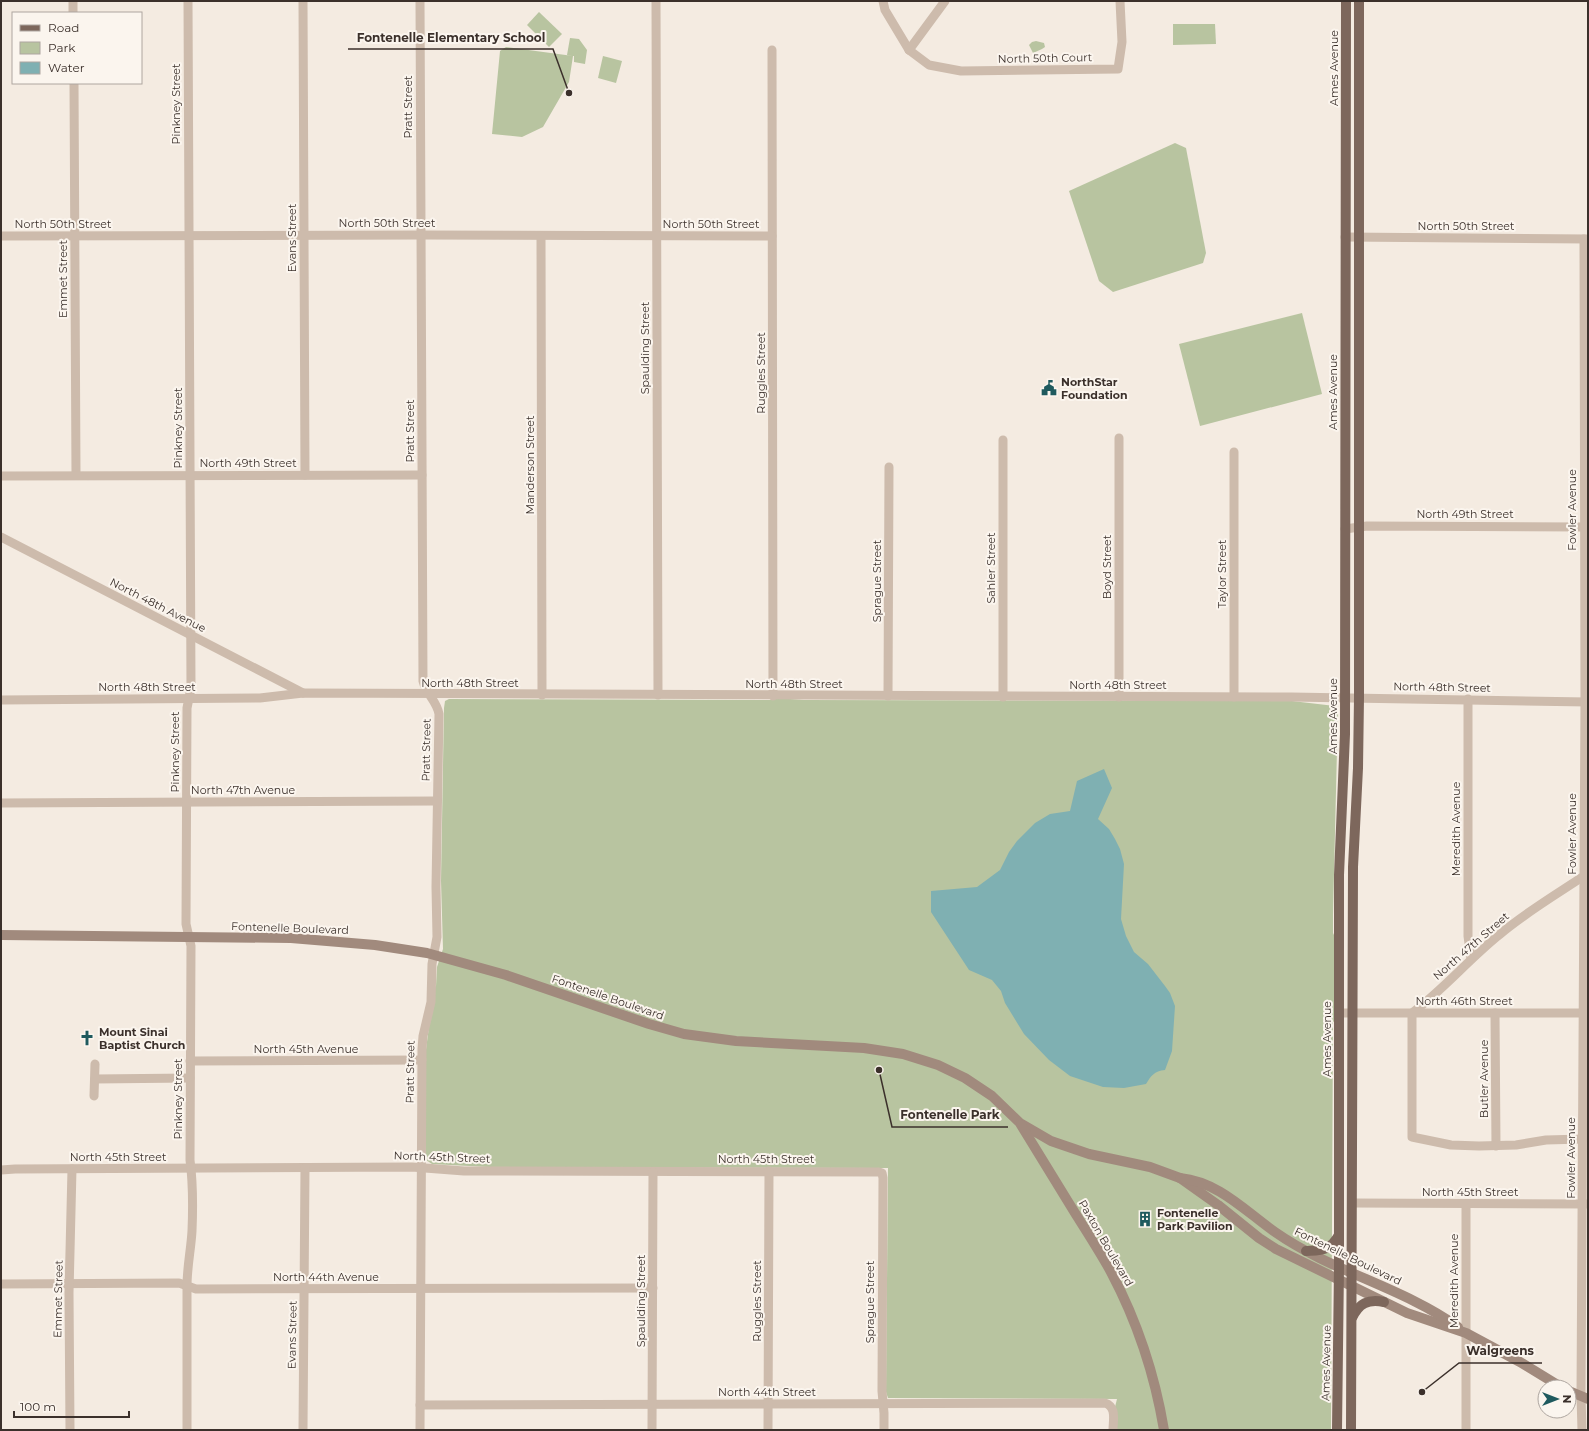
<svg xmlns="http://www.w3.org/2000/svg" width="1589" height="1431" font-family="Montserrat,sans-serif">
	<style>
		.green { fill: #b8c4a0 }
		.water { fill: #7fb0b2 }
		.lines { fill: none; stroke-linecap: round; stroke-linejoin: round }
		.street { stroke: #cdbbac; stroke-width: 9 }
		.secondary { stroke: #a18a7d; stroke-width: 10 }
		.primary { stroke: #7d675c; stroke-width: 10 }
		.labels { text-anchor: middle; stroke-width: 4; stroke-linejoin: round; paint-order: stroke }
		.street-label { font-size: 11px; fill: #3b302b; stroke: #fbf5ee }
		.poi-label { font-size: 11px; font-weight: bold; fill: #3b302b; stroke: #fbf5ee; text-anchor: start }
		.leader { fill: none; stroke: #3b302b; stroke-width: 1.5 }
		.callout-dot { fill: #3b302b; stroke: #fbf5ee; stroke-width: 1.5 }
		.callout-label { font-size: 12px; text-anchor: middle; font-weight: bold; fill: #3b302b; stroke: #fbf5ee; stroke-width: 4; stroke-linejoin: round; paint-order: stroke }
	</style>
	<rect width="100%" height="100%" fill="#f4ebe1"/>
	<g class="green">
		<path d="M539,12l23,22 -13,13 -22,-22z"/>
		<path d="M1173,24h42l1,20 -43,1z"/>
		<path d="M570,38l9,1 8,11 -2,14 -11,-2v-6h-1l-4,26 -26,45 -21,10 -30,-3 8,-83 6,-4 67,9 -6,-1z"/>
		<path d="M1036,41l8,2 1,4 -3,2 -9,4 -4,-8 3,-3z"/>
		<path d="M603,56l19,5 -6,22 -18,-5z"/>
		<path d="M1175,143l11,5 20,105 -3,10 -90,29 -14,-11 -30,-90z"/>
		<path d="M1302,313l20,81 -122,32 -21,-82z"/>
		<path d="M776,698l28,2 488,1 43,5 3,2 -5,207v18l2,4 1,83 -3,2 -2,408h-214l-2,-23 2,-8 -229,-1 -2,-6 2,-224 -400,-1 -56,-3 -6,-4 -2,-95 10,-77 2,-2 1,-19 6,-18 -2,-68 3,-173 1,-7 4,-2 325,1z"/>
	</g>
	<path class="water" d="M1104,769l8,19 -14,31 11,10 6,10 5,10 4,15 -3,55 5,17 8,16 14,12 17,22 5,7 5,13 -3,45 -7,19c-11,1 -14,6 -19,14l-22,4 -21,-1 -33,-11 -21,-16 -25,-26 -19,-31 -4,-12 -9,-11 -23,-10 -38,-58v-21l46,-4 23,-17 9,-18 8,-11 18,-18 15,-9 20,-3 7,-30z"/>
	<g class="lines">
		<g class="street">
			<path d="M73,1v12"/>
			<path d="M303,1l2,474"/>
			<path d="M420,1l3,680c3,13 14,20 16,33l-3,173 1,50 -5,27 -1,38 -8,34 -1,13 -2,381"/>
			<path d="M656,1l2,694"/>
			<path d="M883,1l2,9 24,40 20,15 32,6 157,-2 4,-27 -2,-41"/>
			<path d="M772,50l1,646"/>
			<path d="M909,50l36,-49"/>
			<path d="M74,83l2,392"/>
			<path d="M1,236l420,-1 351,1"/>
			<path d="M541,236l1,459"/>
			<path d="M1345,237l243,2"/>
			<path d="M1003,440v257"/>
			<path d="M1234,452v245"/>
			<path d="M1,476l421,-1"/>
			<path d="M1345,529l22,-3 217,1"/>
			<path d="M1,537l302,156"/>
			<path d="M888,696l1,-229"/>
			<path d="M1119,697v-259"/>
			<path d="M1468,699v237l3,23"/>
			<path d="M1,700l259,-2 43,-5 988,4 297,5"/>
			<path d="M1,803l436,-2"/>
			<path d="M1340,1013h248"/>
			<path d="M1495,1013l1,133"/>
			<path d="M190,1061l232,-1"/>
			<path d="M95,1079l95,-1"/>
			<path d="M94,1096l1,-32"/>
			<path d="M1583,1139l-37,1 -30,5 -37,1 -28,-1 -39,-8v-124c31,-23 57,-54 87,-78 27,-23 58,-41 88,-61"/>
			<path d="M1,1170l14,-1 397,-2 52,4 415,1 3,1 1,5 -1,213 2,22v17"/>
			<path d="M1352,1203l236,1"/>
			<path d="M1,1284l178,-1 17,6 457,-1"/>
			<path d="M420,1405l685,-2c12,4 8,17 8,27"/>
			<path d="M70,1430l-1,-137 3,-124"/>
			<path d="M187,1430v-144c0,-19 4,-37 5,-55 1,-24 1,-48 -2,-71l1,-214 -5,-22 1,-216 4,-20 -3,-687"/>
			<path d="M303,1430l2,-262"/>
			<path d="M652,1430l1,-258"/>
			<path d="M768,1430l1,-259"/>
			<path d="M1466,1430v-226"/>
			<path d="M1582,1430l-1,-34 4,-694 -1,-463"/>
		</g>
		<g class="secondary">
			<path d="M1,935l290,3 84,7 52,8 79,22 143,49 35,10 52,7 128,7 39,6 35,11 27,13 27,18 28,27 31,18 38,13 61,13 30,11 38,27 41,33 17,11 131,64 59,20 54,29 41,25"/>
			<path d="M1021,1125c18,29 36,59 54,88 12,19 25,39 36,59 26,49 44,104 53,158"/>
			<path d="M1180,1178c39,4 65,33 95,54 57,40 127,55 183,95"/>
			<path d="M1569,1391l19,8"/>
		</g>
		<g class="primary">
			<path d="M1306,1251c16,-1 24,0 33,-16"/>
			<path d="M1352,1318c7,-15 16,-19 32,-16"/>
			<path d="M1337,1430l2,-163v-392l6,-141 1,-733"/>
			<path d="M1351,1430l2,-563 5,-99 1,-70v-697"/>
		</g>
	</g>
	<defs>
		<symbol id="civic-bare" viewBox="-9 -9 18 18"><path d="M-.6-6.5H3V-4.5H.6V-3L4-1V1h2V6H-6V1h2V-1L-.6-3ZM-1.2 2.5V6h2.4V2.5Z" fill="#1f5a5e" stroke="#fbf5ee" stroke-width="2.5" paint-order="stroke"/></symbol>
		<symbol id="church-bare" viewBox="-9 -9 18 18"><path d="M-1.2-6h2.4v3.5h3.3v2.4h-3.3V6h-2.4V-.1h-3.3v-2.4h3.3Z" fill="#1f5a5e" stroke="#fbf5ee" stroke-width="2.5" paint-order="stroke"/></symbol>
		<symbol id="building-bare" viewBox="-9 -9 18 18"><path d="M-4-6H4V6H1V3H-1V6H-4ZM-2.5-4.3h1.7v1.8h-1.7ZM.8-4.3h1.7v1.8H.8ZM-2.5-1h1.7V.8h-1.7ZM.8-1h1.7V.8H.8Z" fill="#1f5a5e" stroke="#fbf5ee" stroke-width="2.5" paint-order="stroke"/></symbol>
	</defs>
	<g fill-rule="evenodd">
		<use href="#civic-bare" x="1038" y="377" width="22" height="22"/>
		<use href="#church-bare" x="76" y="1027" width="22" height="22"/>
		<use href="#building-bare" x="1134" y="1208" width="22" height="22"/>
	</g>
	<g class="labels">
		<g class="street-label">
			<text transform="translate(1045 58) rotate(-1)" y="4">North 50th Court</text>
			<text transform="translate(1334 68) rotate(-90)" y="4">Ames Avenue</text>
			<text transform="translate(176 104) rotate(-90)" y="4">Pinkney Street</text>
			<text transform="translate(408 107) rotate(-90)" y="4">Pratt Street</text>
			<text x="387" y="227">North 50th Street</text>
			<text x="63" y="228">North 50th Street</text>
			<text x="711" y="228">North 50th Street</text>
			<text x="1466" y="230">North 50th Street</text>
			<text transform="translate(292 238) rotate(-90)" y="4">Evans Street</text>
			<text transform="translate(63 279) rotate(-90)" y="4">Emmet Street</text>
			<text transform="translate(645 348) rotate(-90)" y="4">Spaulding Street</text>
			<text transform="translate(761 373) rotate(-90)" y="4">Ruggles Street</text>
			<text transform="translate(1333 392) rotate(-90)" y="4">Ames Avenue</text>
			<text transform="translate(178 428) rotate(-90)" y="4">Pinkney Street</text>
			<text transform="translate(410 431) rotate(-90)" y="4">Pratt Street</text>
			<text x="248" y="467">North 49th Street</text>
			<text transform="translate(530 465) rotate(-90)" y="4">Manderson Street</text>
			<text transform="translate(1572 510) rotate(-90)" y="4">Fowler Avenue</text>
			<text x="1465" y="518">North 49th Street</text>
			<text transform="translate(1107 567) rotate(-90)" y="4">Boyd Street</text>
			<text transform="translate(991 568) rotate(-90)" y="4">Sahler Street</text>
			<text transform="translate(1222 574) rotate(-90)" y="4">Taylor Street</text>
			<text transform="translate(877 581) rotate(-90)" y="4">Sprague Street</text>
			<text transform="translate(158 605) rotate(27)" y="4">North 48th Avenue</text>
			<text x="470" y="687">North 48th Street</text>
			<text x="794" y="688">North 48th Street</text>
			<text x="1118" y="689">North 48th Street</text>
			<text x="147" y="691">North 48th Street</text>
			<text transform="translate(1442 687) rotate(1)" y="4">North 48th Street</text>
			<text transform="translate(1333 716) rotate(-90)" y="4">Ames Avenue</text>
			<text transform="translate(426 750) rotate(-89)" y="4">Pratt Street</text>
			<text transform="translate(175 752) rotate(-90)" y="4">Pinkney Street</text>
			<text x="243" y="794">North 47th Avenue</text>
			<text transform="translate(1456 829) rotate(-90)" y="4">Meredith Avenue</text>
			<text transform="translate(1572 834) rotate(-90)" y="4">Fowler Avenue</text>
			<text transform="translate(290 928) rotate(2)" y="4">Fontenelle Boulevard</text>
			<text transform="translate(1471 946) rotate(-41)" y="4">North 47th Street</text>
			<text transform="translate(608 997) rotate(19)" y="4">Fontenelle Boulevard</text>
			<text x="1464" y="1005">North 46th Street</text>
			<text transform="translate(1327 1039) rotate(-90)" y="4">Ames Avenue</text>
			<text x="306" y="1053">North 45th Avenue</text>
			<text transform="translate(410 1072) rotate(-89)" y="4">Pratt Street</text>
			<text transform="translate(1484 1079) rotate(-90)" y="4">Butler Avenue</text>
			<text transform="translate(178 1099) rotate(-90)" y="4">Pinkney Street</text>
			<text x="118" y="1161">North 45th Street</text>
			<text transform="translate(442 1157) rotate(2)" y="4">North 45th Street</text>
			<text transform="translate(1571 1158) rotate(-90)" y="4">Fowler Avenue</text>
			<text x="766" y="1163">North 45th Street</text>
			<text x="1470" y="1196">North 45th Street</text>
			<text transform="translate(1106 1243) rotate(60)" y="4">Paxton Boulevard</text>
			<text transform="translate(1348 1256) rotate(26)" y="4">Fontenelle Boulevard</text>
			<text x="326" y="1281">North 44th Avenue</text>
			<text transform="translate(1454 1281) rotate(-90)" y="4">Meredith Avenue</text>
			<text transform="translate(58 1299) rotate(-89)" y="4">Emmet Street</text>
			<text transform="translate(641 1301) rotate(-90)" y="4">Spaulding Street</text>
			<text transform="translate(757 1301) rotate(-90)" y="4">Ruggles Street</text>
			<text transform="translate(870 1302) rotate(-90)" y="4">Sprague Street</text>
			<text transform="translate(292 1335) rotate(-89)" y="4">Evans Street</text>
			<text transform="translate(1326 1363) rotate(-89)" y="4">Ames Avenue</text>
			<text x="767" y="1396">North 44th Street</text>
		</g>
		<g class="poi-label">
			<text x="1061" y="386">NorthStar<tspan x="1061" dy="13">Foundation</tspan></text>
			<text x="99" y="1036">Mount Sinai<tspan x="99" dy="13">Baptist Church</tspan></text>
			<text x="1157" y="1217">Fontenelle<tspan x="1157" dy="13">Park Pavilion</tspan></text>
		</g>
	</g>
	<path class="leader" d="M569 93L553 49H348M879 1070L892 1127H1008M1422 1392L1459 1363H1542"/>
	<g class="callout-dot">
		<circle cx="569" cy="93" r="4"/>
		<circle cx="879" cy="1070" r="4"/>
		<circle cx="1422" cy="1392" r="4"/>
	</g>
	<g class="callout-label">
		<text x="451" y="42">Fontenelle Elementary School</text>
		<text x="950" y="1119">Fontenelle Park</text>
		<text x="1500" y="1355">Walgreens</text>
	</g>
	<rect width="1589" height="1431" fill="none" stroke="#3b302b" stroke-width="4"/>
	<rect x="12" y="12" width="130" height="72" fill="#fbf5ee" stroke="#aea6a0"/>
	<rect x="20" y="25" width="20" height="6" fill="#7d675c" stroke="#aea6a0"/>
	<text x="48" y="32" font-size="12" fill="#3b302b">Road</text>
	<rect x="20" y="42" width="20" height="12" fill="#b8c4a0" stroke="#aea6a0"/>
	<text x="48" y="52" font-size="12" fill="#3b302b">Park</text>
	<rect x="20" y="62" width="20" height="12" fill="#7fb0b2" stroke="#aea6a0"/>
	<text x="48" y="72" font-size="12" fill="#3b302b">Water</text>
	<g transform="translate(1557 1399) rotate(90)"><circle r="19" fill="#fbf5ee" stroke="#aea6a0"/>
	<path d="M0-3L7 15L0 10L-7 15Z" fill="#1f5a5e"/>
	<text y="-6" font-size="11" font-weight="bold" text-anchor="middle" fill="#3b302b">N</text>
	</g>
	<path d="M14 1411v6h115v-6" fill="none" stroke="#3b302b" stroke-width="2"/>
	<text x="20" y="1411" font-size="12" fill="#3b302b" stroke="#fbf5ee" stroke-width="3" paint-order="stroke">100 m</text>
</svg>
